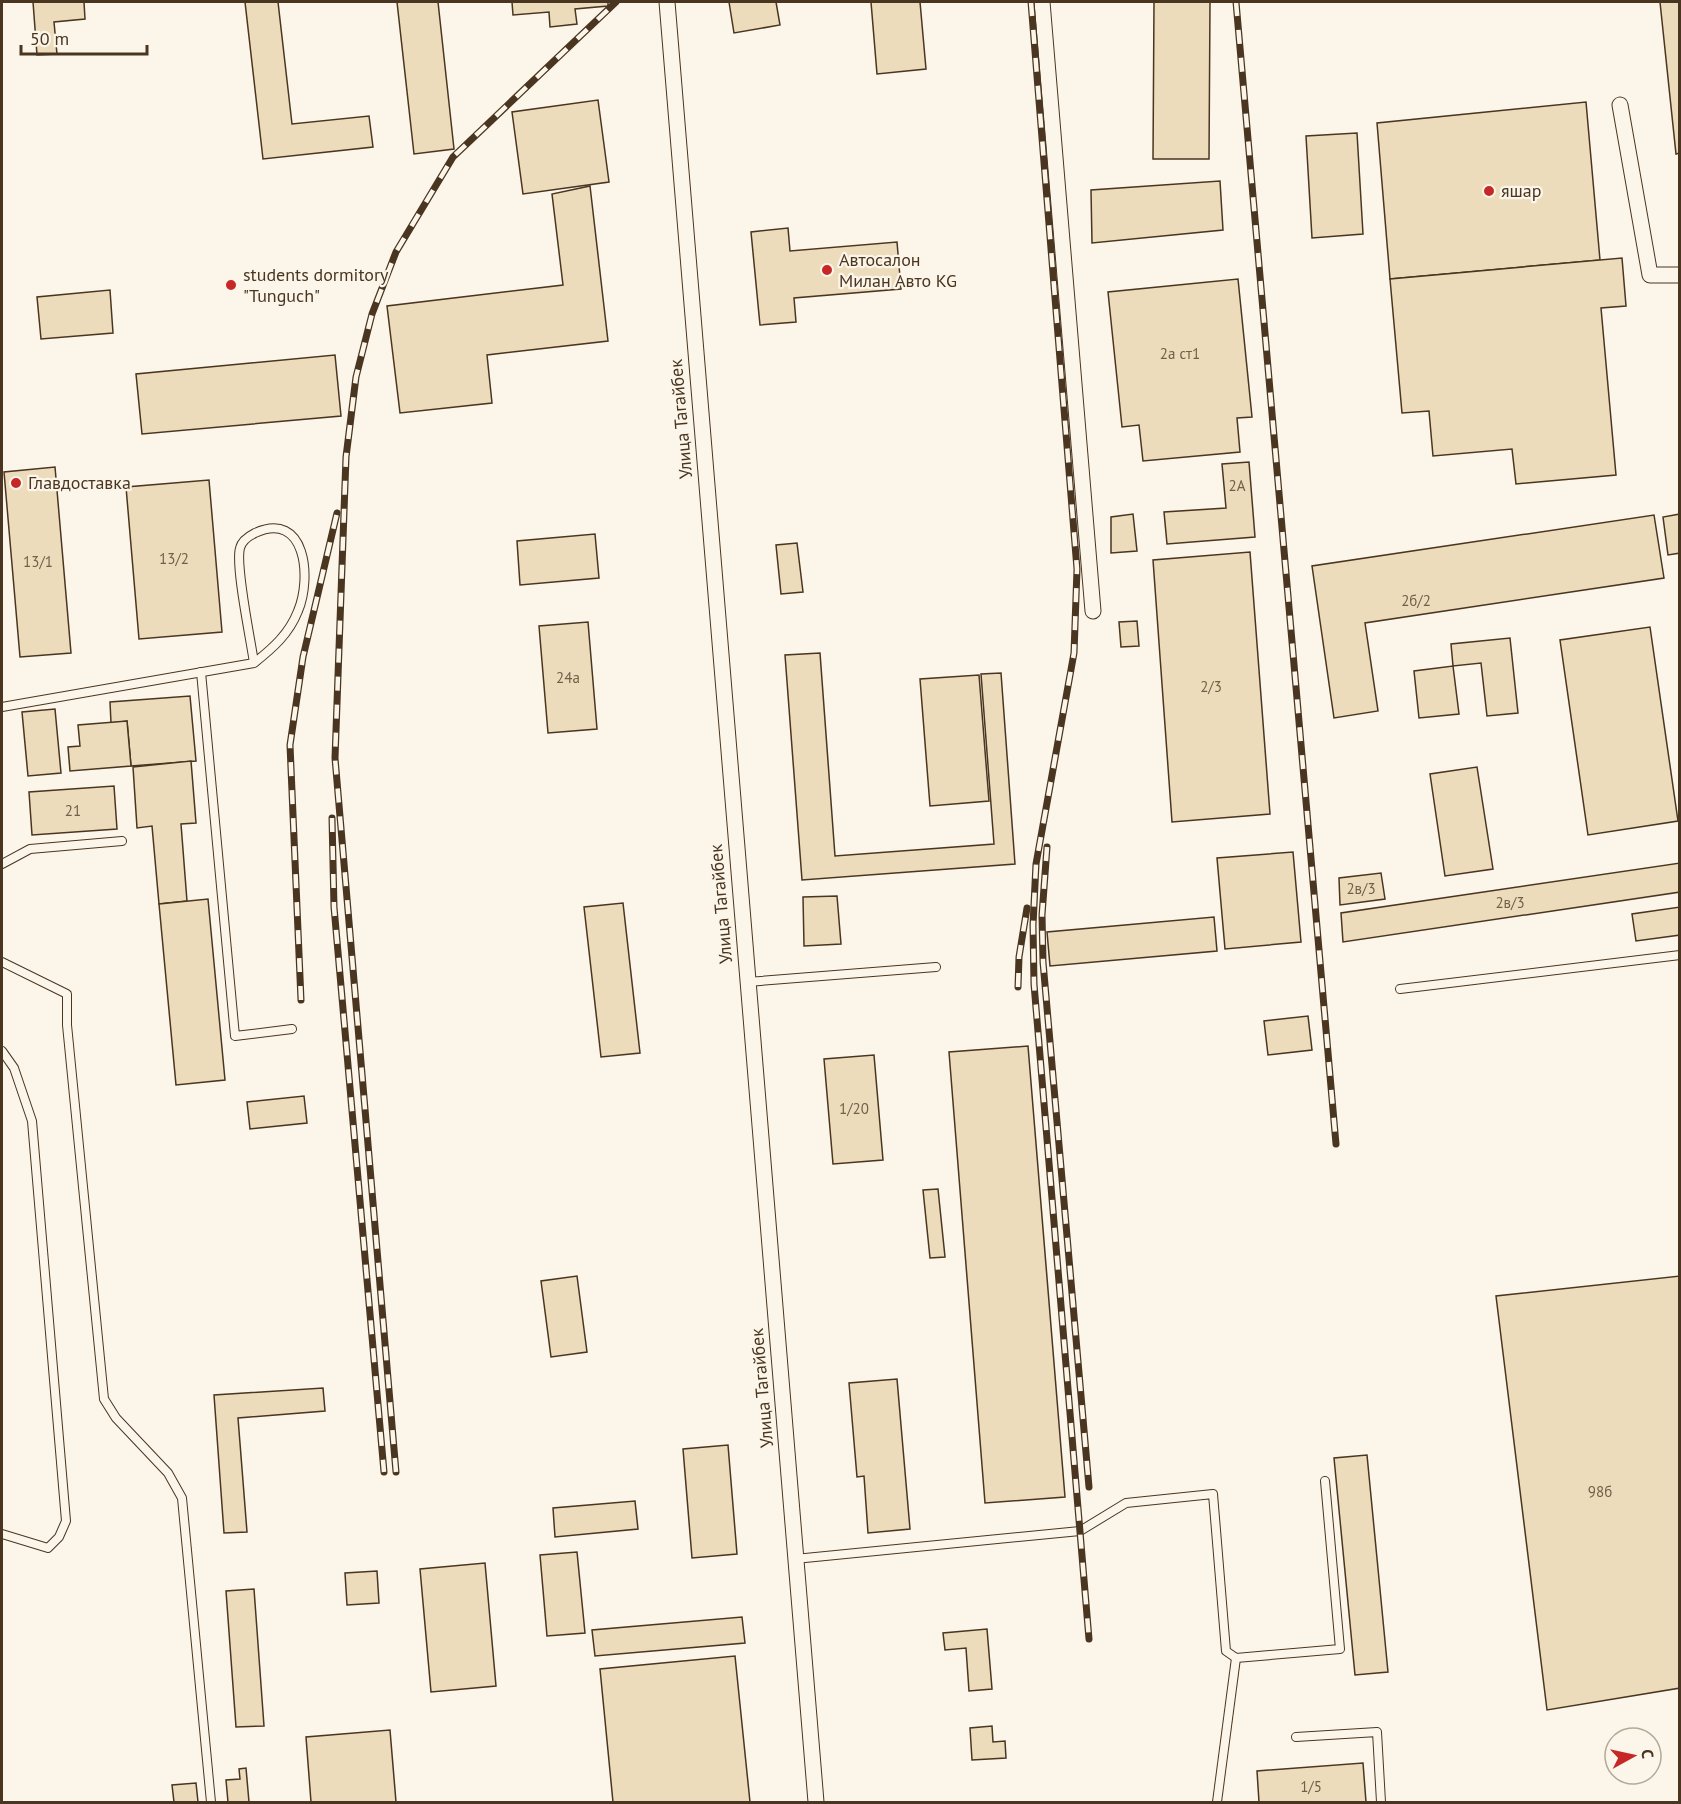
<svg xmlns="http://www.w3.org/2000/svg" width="1681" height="1804" font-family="'PT Sans',sans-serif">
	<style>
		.building { fill: #ecdcbc; stroke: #4a3520; stroke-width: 1.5 }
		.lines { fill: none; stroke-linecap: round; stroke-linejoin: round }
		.lane-casing { stroke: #4a3520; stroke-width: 10 }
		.street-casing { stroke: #4a3520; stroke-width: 17 }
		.lane { stroke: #fbf6e9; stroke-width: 8 }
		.street { stroke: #fbf6e9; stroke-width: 15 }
		.rail-casing { stroke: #4a3520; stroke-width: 7 }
		.rail { stroke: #fbf6e9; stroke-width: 4.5; stroke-dasharray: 14; stroke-linecap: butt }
		.poi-dot { fill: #c62828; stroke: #fbf6e9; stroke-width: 2 }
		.labels { text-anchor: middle; stroke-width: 4.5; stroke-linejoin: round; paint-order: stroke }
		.number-label { font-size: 15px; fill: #725f47 }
		.poi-label { font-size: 18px; fill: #4a3520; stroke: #fbf6e9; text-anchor: start }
		.street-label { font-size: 18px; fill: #4a3520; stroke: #fbf6e9 }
	</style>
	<rect width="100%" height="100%" fill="#fbf6e9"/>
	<g class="building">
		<path d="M33,2h51l1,17 -31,3 3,32 -20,1z"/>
		<path d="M245,2h33l14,122 77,-8 4,31 -110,12z"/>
		<path d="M397,2h41l16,147 -40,5z"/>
		<path d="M512,2h96v4l-33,3 2,15 -27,3 -1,-15 -36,3z"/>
		<path d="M729,2h47l4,23 -46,8z"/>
		<path d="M871,2h49l6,67 -49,5z"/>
		<path d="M1154,2h56l-1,157h-56z"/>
		<path d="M1660,2h20v151l-4,1z"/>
		<path d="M598,100l11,82 -86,12 -11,-82z"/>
		<path d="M1586,102l14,158 -210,19 -13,-156z"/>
		<path d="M1357,133l6,101 -51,4 -6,-102z"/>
		<path d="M1220,181l3,49 -131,13 -1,-53z"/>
		<path d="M590,186l18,155 -121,14 5,48 -92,10 -13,-107 176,-21 -11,-91z"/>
		<path d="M788,228l2,23 107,-9 4,47 -107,9 2,24 -36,3 -9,-93z"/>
		<path d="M1622,258l4,48 -25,2 15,167 -100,9 -4,-35 -79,7 -4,-45 -27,2 -12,-134z"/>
		<path d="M1238,279l14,138 -15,1 3,34 -97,9 -4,-36 -17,2 -14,-135z"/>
		<path d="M110,290l3,43 -72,6 -4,-42z"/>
		<path d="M335,355l6,61 -199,18 -6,-60z"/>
		<path d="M1249,462l6,75 -88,7 -3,-32 62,-4 -4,-44z"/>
		<path d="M55,467l16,186 -51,4 -16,-185z"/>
		<path d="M209,480l13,152 -83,7 -13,-152z"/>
		<path d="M1133,514l4,37 -26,2v-36z"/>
		<path d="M1680,514v39l-12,2 -5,-38z"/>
		<path d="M1654,515l10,63 -299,45 13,88 -44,7 -22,-152z"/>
		<path d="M595,534l4,44 -79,7 -3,-44z"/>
		<path d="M797,543l6,49 -22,2 -5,-49z"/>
		<path d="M1250,552l20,262 -98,8 -19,-262z"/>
		<path d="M1137,621l2,25 -18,1 -2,-25z"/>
		<path d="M588,622l9,107 -49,4 -9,-107z"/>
		<path d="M1650,627l28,194 -90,14 -28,-195z"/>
		<path d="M1510,638l8,75 -31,3 -6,-53 -28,3 -2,-22z"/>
		<path d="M820,653l15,203 159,-12 -13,-170 20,-1 14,191 -213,16 -17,-225z"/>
		<path d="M1453,666l6,48 -40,4 -5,-47z"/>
		<path d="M979,675l10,126 -59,5 -10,-127z"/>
		<path d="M190,696l6,65 -65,5 -4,-45 -16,2 -1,-21z"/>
		<path d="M55,709l6,64 -33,3 -6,-64z"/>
		<path d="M127,721l4,45 -61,5 -2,-24 12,-1 -2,-21z"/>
		<path d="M191,761l5,62 -15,1 6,77 -28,3 -7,-78 -15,2 -4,-61z"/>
		<path d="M1477,767l16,102 -48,7 -15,-102z"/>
		<path d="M114,786l3,43 -85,6 -3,-43z"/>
		<path d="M1293,852l8,90 -76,7 -8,-91z"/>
		<path d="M1680,863v29l-337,50 -2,-29z"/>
		<path d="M1381,873l4,26 -45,6 -1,-27z"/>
		<path d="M837,896l4,48 -37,2 -1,-49z"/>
		<path d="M208,899l17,181 -49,5 -17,-181z"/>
		<path d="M623,903l17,150 -39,4 -17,-150z"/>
		<path d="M1680,907v28l-44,6 -4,-27z"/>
		<path d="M1214,917l3,34 -167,15 -3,-34z"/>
		<path d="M1308,1016l4,34 -44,5 -4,-34z"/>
		<path d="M1028,1046l37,451 -80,6 -36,-451z"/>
		<path d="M874,1055l9,105 -50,4 -9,-105z"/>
		<path d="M304,1096l3,27 -57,6 -3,-27z"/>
		<path d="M938,1189l7,68 -15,1 -7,-68z"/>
		<path d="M577,1276l10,76 -36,5 -10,-76z"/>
		<path d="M1680,1276v412l-133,22 -51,-414z"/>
		<path d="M897,1379l13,150 -42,4 -4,-57 -7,1 -8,-94z"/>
		<path d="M323,1388l2,23 -87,7 9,114 -23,1 -10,-138z"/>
		<path d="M728,1445l9,109 -45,4 -9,-109z"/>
		<path d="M1367,1455l21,217 -33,3 -21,-217z"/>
		<path d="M635,1501l3,28 -83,8 -2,-29z"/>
		<path d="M577,1552l8,81 -38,3 -7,-81z"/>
		<path d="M485,1563l11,123 -65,6 -11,-123z"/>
		<path d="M377,1571l2,32 -32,2 -2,-32z"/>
		<path d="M254,1589l10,137 -28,1 -10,-136z"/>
		<path d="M742,1617l3,26 -150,13 -3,-26z"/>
		<path d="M987,1629l5,60 -23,2 -3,-43 -21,2 -2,-17z"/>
		<path d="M735,1656l15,146h-137l-13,-133z"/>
		<path d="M992,1726l1,16 12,-1 1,17 -34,2 -2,-32z"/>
		<path d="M390,1730l6,72h-85l-5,-65z"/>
		<path d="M1363,1763l3,39h-107l-2,-31z"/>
		<path d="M246,1768l3,34h-21l-2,-22 14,-1 -1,-10z"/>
		<path d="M196,1783l2,19h-24l-2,-17z"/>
	</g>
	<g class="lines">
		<defs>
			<g id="lane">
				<path d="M201,672l34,364 57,-7"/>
				<path d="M2,707l252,-44c-3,-22 -19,-97 -14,-115 2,-8 9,-12 15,-15 51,-23 57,45 43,78 -9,23 -25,37 -44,52"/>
				<path d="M2,864l28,-15 92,-8"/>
				<path d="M2,962l65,32v31l37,374 12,19 52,55 14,25 29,304"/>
				<path d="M747,982l189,-15"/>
				<path d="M1400,989l280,-34"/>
				<path d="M2,1051l12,17 18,53 34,400 -7,16 -11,11 -46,-14"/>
				<path d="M795,1559l285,-28 46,-28 87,-9 13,157 10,7 104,-9 -15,-168"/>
				<path d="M1296,1737l81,-5 4,70"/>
				<path d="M1217,1802l19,-144"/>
			</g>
			<g id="street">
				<path d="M667,2l149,1800"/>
				<path d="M1042,2l51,609"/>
				<path d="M1620,105l30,170h30"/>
			</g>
		</defs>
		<use href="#lane" class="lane-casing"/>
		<use href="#street" class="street-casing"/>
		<use href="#lane" class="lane"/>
		<use href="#street" class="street"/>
		<defs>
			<g id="rail">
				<path d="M1031,2l46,567 -3,84 -38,211 -3,61 1,59 55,655"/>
				<path d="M1236,2l100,1142"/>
				<path d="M332,818l2,89 50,565"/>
				<path d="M1047,847l-5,68 1,47 46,525"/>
				<path d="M1018,987l1,-30 8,-49"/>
				<path d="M301,1000l-11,-255 13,-88 34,-144"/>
				<path d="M396,1472l-61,-714 11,-301 10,-80 16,-63 24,-62 57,-95 163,-155"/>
			</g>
		</defs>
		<use href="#rail" class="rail-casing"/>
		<use href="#rail" class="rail"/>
	</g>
	<g class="poi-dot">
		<circle cx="1489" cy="191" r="6"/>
		<circle cx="827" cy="270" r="6"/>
		<circle cx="231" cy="285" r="6"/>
		<circle cx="16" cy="483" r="6"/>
	</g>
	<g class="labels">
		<g class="number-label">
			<text x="1180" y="359">2а ст1</text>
			<text x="1237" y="491">2А</text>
			<text x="174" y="564">13/2</text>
			<text x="38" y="567">13/1</text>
			<text x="1416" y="606">2б/2</text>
			<text x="568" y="683">24а</text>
			<text x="1211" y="692">2/3</text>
			<text x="73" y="816">21</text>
			<text x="1361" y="894">2в/3</text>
			<text x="1510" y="908">2в/3</text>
			<text x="854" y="1114">1/20</text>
			<text x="1600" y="1497">98б</text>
			<text x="1311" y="1792">1/5</text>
		</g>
		<g class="poi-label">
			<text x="1501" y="197">яшар</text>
			<text x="839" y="266">Автосалон<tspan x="839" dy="21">Милан Авто KG</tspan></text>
			<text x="243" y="281">students dormitory<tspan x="243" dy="21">"Tunguch"</tspan></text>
			<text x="28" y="489">Главдоставка</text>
		</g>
		<g class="street-label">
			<text transform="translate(681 419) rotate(-95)" y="6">Улица Тагайбек</text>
			<text transform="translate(721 904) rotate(-95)" y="6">Улица Тагайбек</text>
			<text transform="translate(762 1388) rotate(-95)" y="6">Улица Тагайбек</text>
		</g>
	</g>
	<rect width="1681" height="1804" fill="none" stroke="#4a3520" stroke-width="6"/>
	<g transform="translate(1633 1756) rotate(82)"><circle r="28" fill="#fbf6e9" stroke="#b4a999" stroke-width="1.5"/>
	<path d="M0-4.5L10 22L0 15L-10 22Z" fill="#c62828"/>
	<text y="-9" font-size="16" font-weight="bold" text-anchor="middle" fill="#4a3520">С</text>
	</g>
	<path d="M21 45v9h126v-9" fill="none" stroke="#4a3520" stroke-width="3"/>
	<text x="30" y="45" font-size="18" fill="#4a3520" stroke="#fbf6e9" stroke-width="4.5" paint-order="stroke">50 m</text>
</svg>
